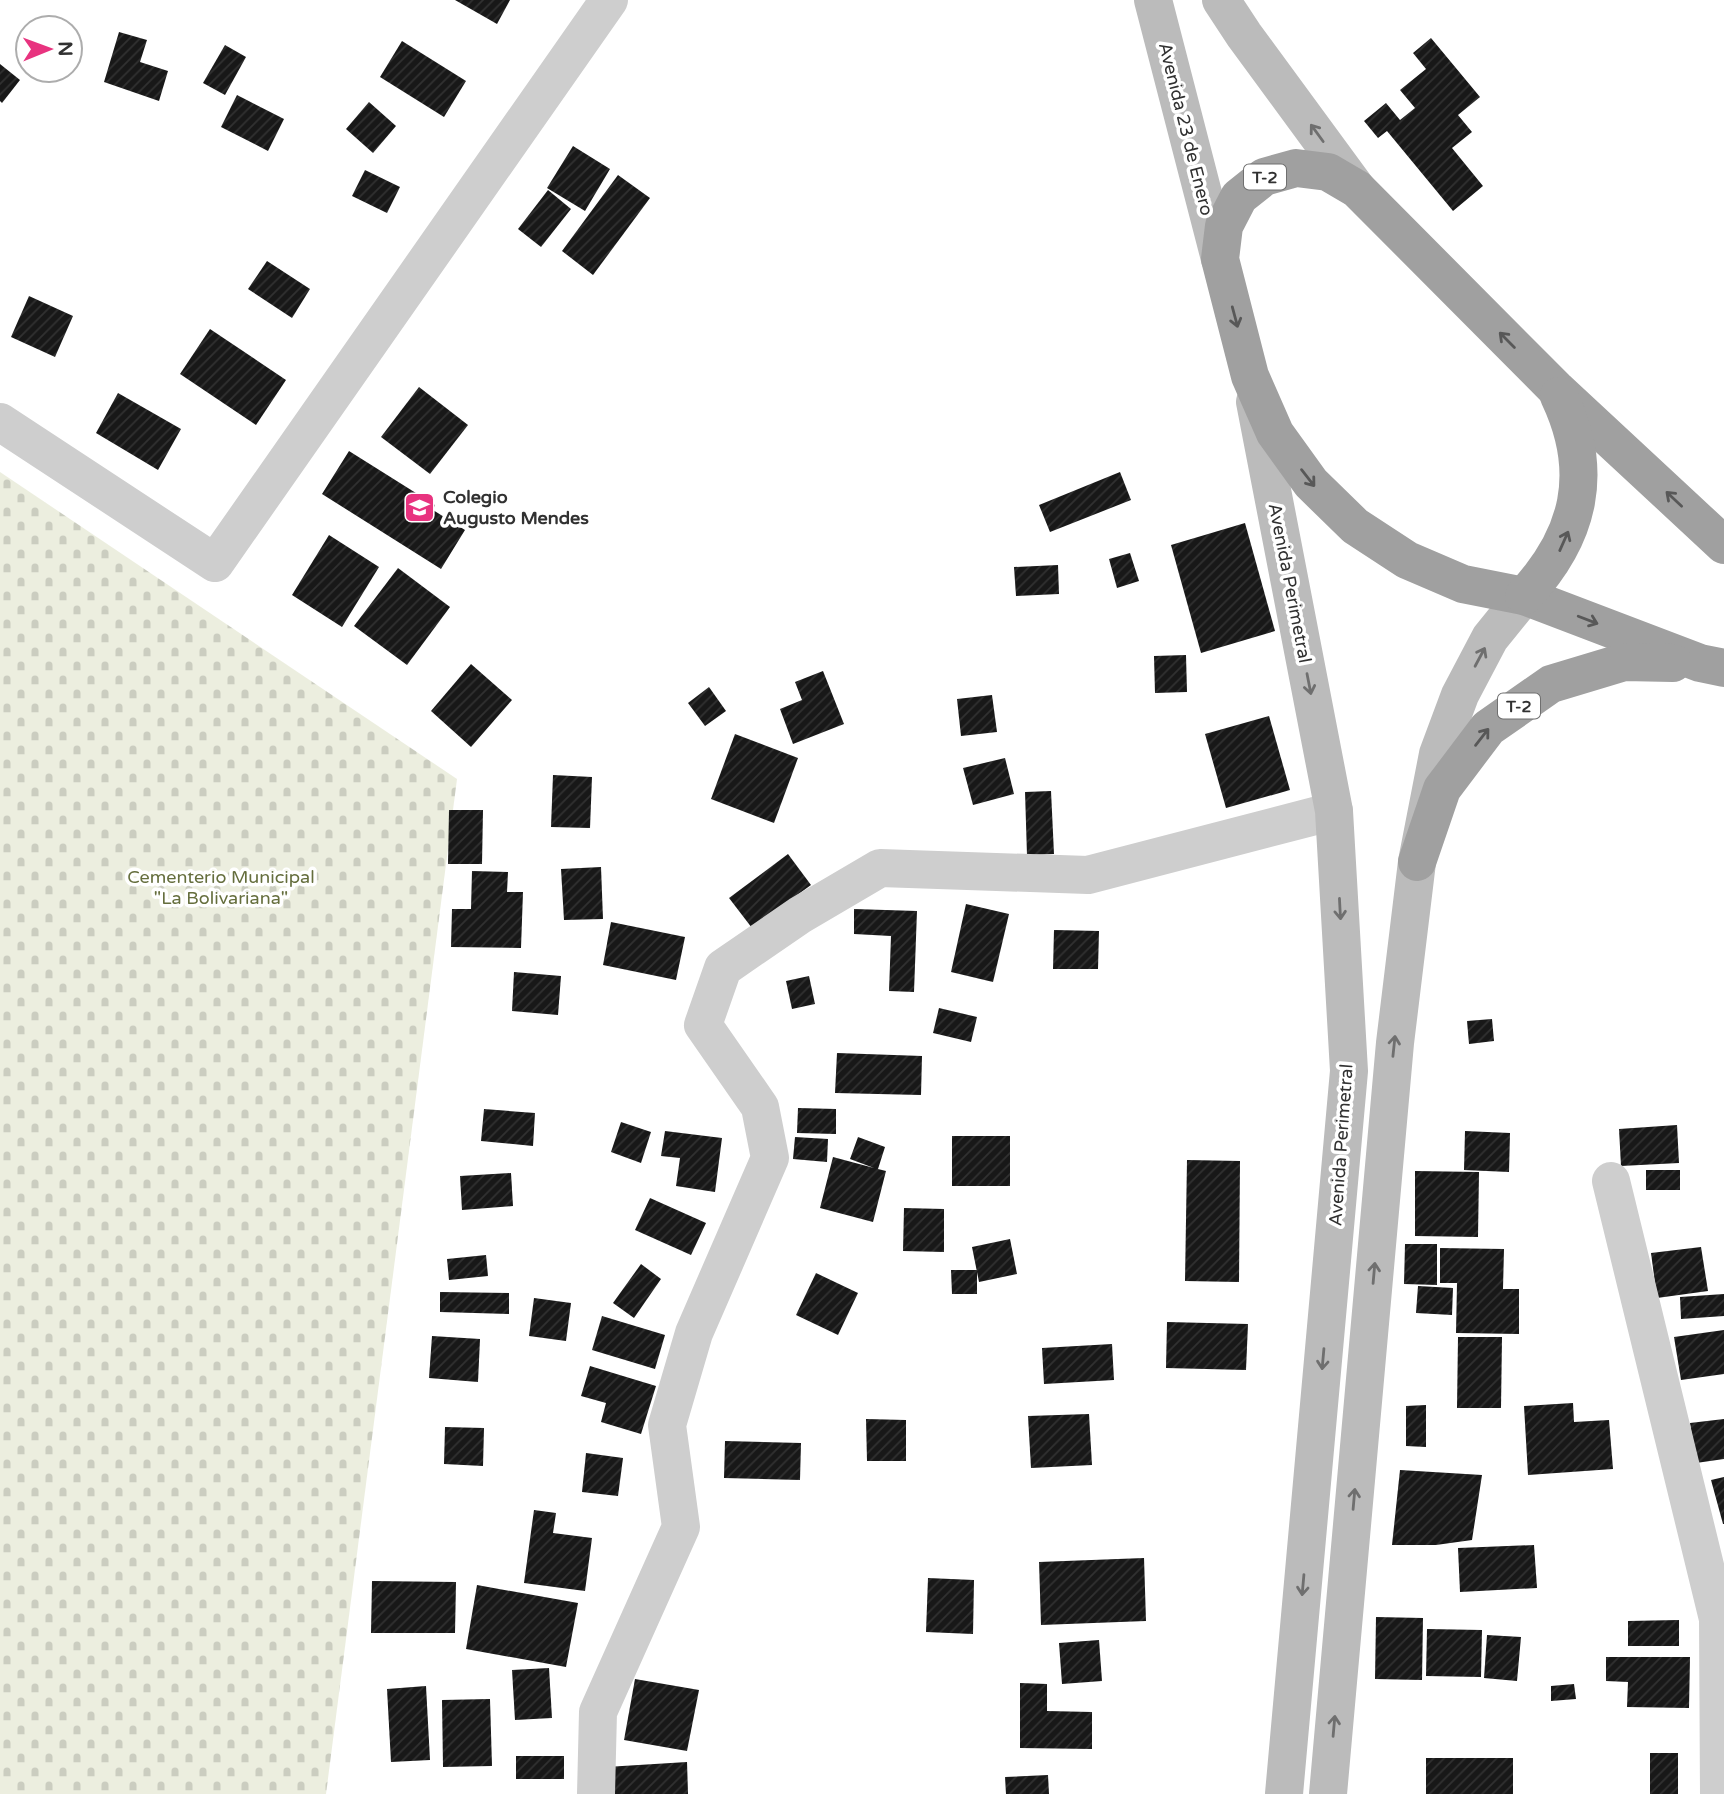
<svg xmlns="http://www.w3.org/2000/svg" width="1724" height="1794" font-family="'Varela Round',sans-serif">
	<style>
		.cemetery { fill: url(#cemetery-stones) }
		.building { fill: url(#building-hatch) }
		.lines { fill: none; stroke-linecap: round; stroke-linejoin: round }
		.minor { stroke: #cecece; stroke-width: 38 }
		.secondary { stroke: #bbb; stroke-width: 38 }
		.trunk { stroke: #a0a0a0; stroke-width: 38 }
		.oneway { stroke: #6f6f6f }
		.oneway2 { stroke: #585858 }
		.labels { text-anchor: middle; stroke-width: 7; stroke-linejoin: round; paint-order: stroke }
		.shield { fill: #fff; stroke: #6f6f6f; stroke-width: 2 }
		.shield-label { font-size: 16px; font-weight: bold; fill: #313131 }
		.street-label { font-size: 18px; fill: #313131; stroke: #fff }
		.poi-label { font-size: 18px; font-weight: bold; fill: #313131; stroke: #fff; text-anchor: start }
		.park-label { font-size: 18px; fill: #656e3d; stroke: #fff }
	</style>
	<defs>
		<pattern id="cemetery-stones" width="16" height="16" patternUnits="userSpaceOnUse" patternTransform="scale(1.75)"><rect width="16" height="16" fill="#eceedf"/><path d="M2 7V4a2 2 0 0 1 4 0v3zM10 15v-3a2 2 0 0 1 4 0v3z" fill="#cbcdc0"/></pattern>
		<pattern id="building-hatch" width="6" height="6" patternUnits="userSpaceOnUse" patternTransform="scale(1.75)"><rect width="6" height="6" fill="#181818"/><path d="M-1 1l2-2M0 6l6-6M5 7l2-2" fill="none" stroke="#313131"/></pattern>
	</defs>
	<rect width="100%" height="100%" fill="#fff"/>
	<path class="cemetery" d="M0,472l457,307 -131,1015h-326z"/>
	<g class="building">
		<path d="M455,0h55l-13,24z"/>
		<path d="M119,32l28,8 -7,22 28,9 -9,30 -55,-19z"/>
		<path d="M1431,38l49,59 -22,18 14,17 -20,16 31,38 -30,25 -66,-80 -9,7 -14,-17 22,-18 14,17 15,-12 -15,-18 26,-21 -13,-16z"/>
		<path d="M402,41l64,40 -22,36 -64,-40z"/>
		<path d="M225,45l21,12 -21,38 -22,-12z"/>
		<path d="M0,64l20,16 -18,23 -2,-2z"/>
		<path d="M237,95l47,24 -16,32 -47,-24z"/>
		<path d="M369,102l27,24 -23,27 -27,-24z"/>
		<path d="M573,146l37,23 -25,42 -38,-23z"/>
		<path d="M365,170l35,17 -13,26 -35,-17z"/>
		<path d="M618,175l32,23 -57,77 -31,-24z"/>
		<path d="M548,190l23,19 -30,38 -23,-18z"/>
		<path d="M267,261l43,28 -18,29 -44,-29z"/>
		<path d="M29,296l44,20 -18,41 -44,-20z"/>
		<path d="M210,329l76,51 -30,45 -76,-51z"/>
		<path d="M419,387l49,38 -38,49 -49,-37z"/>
		<path d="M118,393l63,36 -23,41 -62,-37z"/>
		<path d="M349,451l86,54 -2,5 32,20 -24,39 -119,-75z"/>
		<path d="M1120,472l11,28 -81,32 -11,-27z"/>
		<path d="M1245,523l30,108 -74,22 -30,-108z"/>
		<path d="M329,535l50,32 -37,60 -50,-32z"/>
		<path d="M1130,553l9,28 -22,7 -8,-29z"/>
		<path d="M1058,565l1,29 -43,2 -2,-29z"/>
		<path d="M398,568l52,39 -43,58 -53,-39z"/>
		<path d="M1186,655l1,37 -32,1 -1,-37z"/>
		<path d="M471,664l41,36 -41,47 -40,-36z"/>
		<path d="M823,671l21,53 -51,20 -13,-35 22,-9 -7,-18z"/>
		<path d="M709,687l17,24 -21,15 -17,-23z"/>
		<path d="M992,695l5,37 -36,4 -4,-37z"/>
		<path d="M1269,716l21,74 -64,18 -21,-74z"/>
		<path d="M735,734l63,24 -24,65 -63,-24z"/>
		<path d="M1005,758l9,36 -41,11 -10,-37z"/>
		<path d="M553,775l39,2 -2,51 -39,-1z"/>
		<path d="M1051,791l3,63 -27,1 -2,-63z"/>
		<path d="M449,810h34l-1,54h-34z"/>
		<path d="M788,854l23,31 -59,43 -23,-30z"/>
		<path d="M601,867l2,52 -39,1 -3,-51z"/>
		<path d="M472,871l36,1 -1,20h16l-2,56 -70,-1 1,-38h19z"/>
		<path d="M966,904l43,10 -16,68 -42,-10z"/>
		<path d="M854,909l63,2 -3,81 -25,-1 2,-55 -37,-2z"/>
		<path d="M611,922l74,15 -9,43 -73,-15z"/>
		<path d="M1054,930l45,1 -1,38h-45z"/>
		<path d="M514,972l47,4 -3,39 -46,-4z"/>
		<path d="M809,976l6,28 -23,5 -6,-28z"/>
		<path d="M939,1008l38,9 -6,25 -38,-9z"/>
		<path d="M1492,1019l2,22 -25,3 -2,-23z"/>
		<path d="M837,1053l85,3 -1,39 -86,-2z"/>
		<path d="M798,1108l38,1v25l-39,-1z"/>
		<path d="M484,1109l51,4 -2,33 -52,-5z"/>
		<path d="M621,1122l30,10 -10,31 -30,-11z"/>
		<path d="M1677,1125l2,38 -58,3 -2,-37z"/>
		<path d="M665,1131l57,7 -7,54 -39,-6 4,-28 -19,-2z"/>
		<path d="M1465,1131l45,2 -1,39 -45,-2z"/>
		<rect x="952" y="1136" width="58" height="50"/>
		<path d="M795,1137l33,2 -1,23 -34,-3z"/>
		<path d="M858,1137l27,10 -7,22 8,2 -13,51 -53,-14 13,-51 41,11 -24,-9z"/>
		<path d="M1187,1160l53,1 -1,121 -54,-1z"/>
		<rect x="1646" y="1170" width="34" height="20"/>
		<path d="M1415,1171l64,1 -1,65 -63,-1z"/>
		<path d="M511,1173l2,33 -51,4 -2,-34z"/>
		<path d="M650,1198l56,25 -15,32 -56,-25z"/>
		<path d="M904,1208l40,1v43l-41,-1z"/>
		<path d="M1010,1239l7,35 -38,8 -7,-35z"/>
		<path d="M1405,1244h32v41l-33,-1z"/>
		<path d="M1701,1247l7,44 -51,7 -6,-45z"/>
		<path d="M1440,1248l64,1 -1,40h16v45l-63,-1 1,-50h-17z"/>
		<path d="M486,1255l2,21 -39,4 -2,-21z"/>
		<path d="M641,1264l20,15 -27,39 -21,-15z"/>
		<path d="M951,1270h26v24h-25z"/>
		<path d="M816,1273l42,20 -20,42 -42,-20z"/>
		<path d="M1418,1286l35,2 -1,27 -36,-2z"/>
		<path d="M440,1292l69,1v21l-69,-2z"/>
		<path d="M1724,1294v22l-43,3 -1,-22z"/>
		<path d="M534,1298l37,5 -5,38 -37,-5z"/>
		<path d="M602,1316l63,19 -10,34 -63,-19z"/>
		<path d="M1167,1322l81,2 -2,46 -80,-2z"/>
		<path d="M1724,1330v44l-43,6 -7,-43z"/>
		<path d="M432,1336l48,3 -2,43 -49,-4z"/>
		<path d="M1458,1337h44l-1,71h-44z"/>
		<path d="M1112,1344l2,36 -70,4 -2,-36z"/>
		<path d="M590,1366l66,20 -15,48 -40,-12 5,-19 -25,-7z"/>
		<path d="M1573,1403l1,19 35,-2 4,49 -85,6 -4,-69z"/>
		<path d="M1426,1405v42l-20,-1v-40z"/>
		<path d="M1089,1414l3,51 -61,3 -3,-52z"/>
		<path d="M866,1419l40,1v41h-39z"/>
		<path d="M1724,1419v40l-28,4 -6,-40z"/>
		<path d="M445,1427l39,1 -1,38 -39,-2z"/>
		<path d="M725,1441l76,2 -1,37 -76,-2z"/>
		<path d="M586,1453l37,5 -5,38 -36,-4z"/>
		<path d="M1400,1470l82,5 -10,65 -36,5h-44z"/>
		<path d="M1724,1477v47h-1l-12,-44z"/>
		<path d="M534,1510l22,3 -3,20 39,5 -7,53 -61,-8z"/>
		<path d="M1534,1545l3,43 -77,4 -2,-44z"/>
		<path d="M1144,1558l2,63 -105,4 -2,-63z"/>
		<path d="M928,1578l46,2 -1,54 -47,-2z"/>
		<path d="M372,1581l84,1 -1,51h-84z"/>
		<path d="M477,1585l101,18 -12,64 -100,-18z"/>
		<path d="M1376,1617l47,1 -1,62 -47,-1z"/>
		<path d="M1679,1620v26h-51v-25z"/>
		<path d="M1427,1629l55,1 -1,47 -55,-1z"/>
		<path d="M1487,1635l34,2 -4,44 -33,-3z"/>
		<path d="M1099,1640l3,41 -40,3 -3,-41z"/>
		<path d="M1606,1657h84l-1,51 -62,-1 1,-25 -22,-1z"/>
		<path d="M549,1668l3,50 -37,2 -3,-50z"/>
		<path d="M635,1679l64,11 -12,61 -63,-11z"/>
		<path d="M1020,1683l27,1v27l45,1v37l-72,-1z"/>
		<path d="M1574,1684l2,15 -25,2v-15z"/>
		<path d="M426,1686l4,74 -39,2 -4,-73z"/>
		<path d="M490,1699l2,67 -49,1 -1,-67z"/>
		<rect x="1650" y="1753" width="28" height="41"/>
		<rect x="516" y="1756" width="48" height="23"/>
		<rect x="1426" y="1758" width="87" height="36"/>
		<path d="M687,1762l1,32h-80l-2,-27z"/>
		<path d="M1048,1775l1,19h-43l-1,-17z"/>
	</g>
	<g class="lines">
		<g class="minor">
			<path d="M0,422l215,141 394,-563"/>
			<path d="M1611,1181l107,438 1,175"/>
			<path d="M596,1794l2,-82 83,-185 -14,-102 27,-92 76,-175 -10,-51 -57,-82 20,-57 77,-53 80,-47 208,7 246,-64"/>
		</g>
		<g class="secondary">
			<path d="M1153,0l67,259"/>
			<path d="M1221,0l23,35 113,154"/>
			<path d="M1255,402l79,409 15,260 -65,723"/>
			<path d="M1328,1794l67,-751 22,-181 21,-108 22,-59 30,-57 34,-42"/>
		</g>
		<g class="trunk">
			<path d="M1724,545l-168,-156 -199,-200 -29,-17 -32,-4 -32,9 -25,20 -15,29 -4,33 30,117 25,57 36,50 44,43 52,34 56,24 61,12 176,67 24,5"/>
			<path d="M1524,596c56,-60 71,-124 35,-200"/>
			<path d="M1417,862l25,-73 46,-61 63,-44 73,-22 49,1"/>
		</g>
	</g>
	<defs><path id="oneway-shaft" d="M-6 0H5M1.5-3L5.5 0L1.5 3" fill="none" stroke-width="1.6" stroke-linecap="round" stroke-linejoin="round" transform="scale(1.75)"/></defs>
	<g class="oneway">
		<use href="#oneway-shaft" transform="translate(1317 133) rotate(-126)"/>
		<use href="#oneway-shaft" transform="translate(1480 657) rotate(-62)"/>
		<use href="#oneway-shaft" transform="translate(1309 684) rotate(79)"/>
		<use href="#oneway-shaft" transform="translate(1340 909) rotate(87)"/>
		<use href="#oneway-shaft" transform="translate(1394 1046) rotate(-84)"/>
		<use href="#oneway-shaft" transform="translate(1374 1273) rotate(-85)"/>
		<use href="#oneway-shaft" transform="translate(1323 1359) rotate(95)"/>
		<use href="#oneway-shaft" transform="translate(1354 1499) rotate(-85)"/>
		<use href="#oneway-shaft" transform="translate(1303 1585) rotate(95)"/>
		<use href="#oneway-shaft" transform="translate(1334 1726) rotate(-85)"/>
	</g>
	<g class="oneway2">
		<use href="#oneway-shaft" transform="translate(1235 317) rotate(75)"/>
		<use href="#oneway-shaft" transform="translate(1507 340) rotate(-135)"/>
		<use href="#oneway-shaft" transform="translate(1308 478) rotate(52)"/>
		<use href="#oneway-shaft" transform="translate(1674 499) rotate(-137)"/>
		<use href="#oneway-shaft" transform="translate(1564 541) rotate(-66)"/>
		<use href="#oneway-shaft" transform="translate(1588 620) rotate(21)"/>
		<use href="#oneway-shaft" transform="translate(1482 737) rotate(-52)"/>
	</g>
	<defs>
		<symbol id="school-square" viewBox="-11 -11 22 22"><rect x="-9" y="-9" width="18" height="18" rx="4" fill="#e8337f" stroke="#fff"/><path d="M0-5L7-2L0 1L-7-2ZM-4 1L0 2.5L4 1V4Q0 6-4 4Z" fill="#fff"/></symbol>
	</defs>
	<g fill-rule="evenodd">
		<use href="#school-square" x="402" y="490" width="35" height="35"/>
	</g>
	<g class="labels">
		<g class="shield">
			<rect x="1244" y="164.5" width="42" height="25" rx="5"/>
			<rect x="1498" y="693.5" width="42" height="25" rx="5"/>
		</g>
		<g class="shield-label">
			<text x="1265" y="183">T-2</text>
			<text x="1519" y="712">T-2</text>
		</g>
		<g class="street-label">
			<text transform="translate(1186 129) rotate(76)" y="6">Avenida 23 de Enero</text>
			<text transform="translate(1290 583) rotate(79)" y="6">Avenida Perimetral</text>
			<text transform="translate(1341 1145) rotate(-86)" y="6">Avenida Perimetral</text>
		</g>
		<g class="poi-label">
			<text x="443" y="503">Colegio<tspan x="443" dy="21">Augusto Mendes</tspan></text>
		</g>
		<g class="park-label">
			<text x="221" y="883">Cementerio Municipal<tspan x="221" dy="21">"La Bolivariana"</tspan></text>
		</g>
	</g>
	<g transform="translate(49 49) rotate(89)"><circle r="33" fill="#ffffff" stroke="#adadad" stroke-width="2"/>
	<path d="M0-5L12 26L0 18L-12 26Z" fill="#e8337f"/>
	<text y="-10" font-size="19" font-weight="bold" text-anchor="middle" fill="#313131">N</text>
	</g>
</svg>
